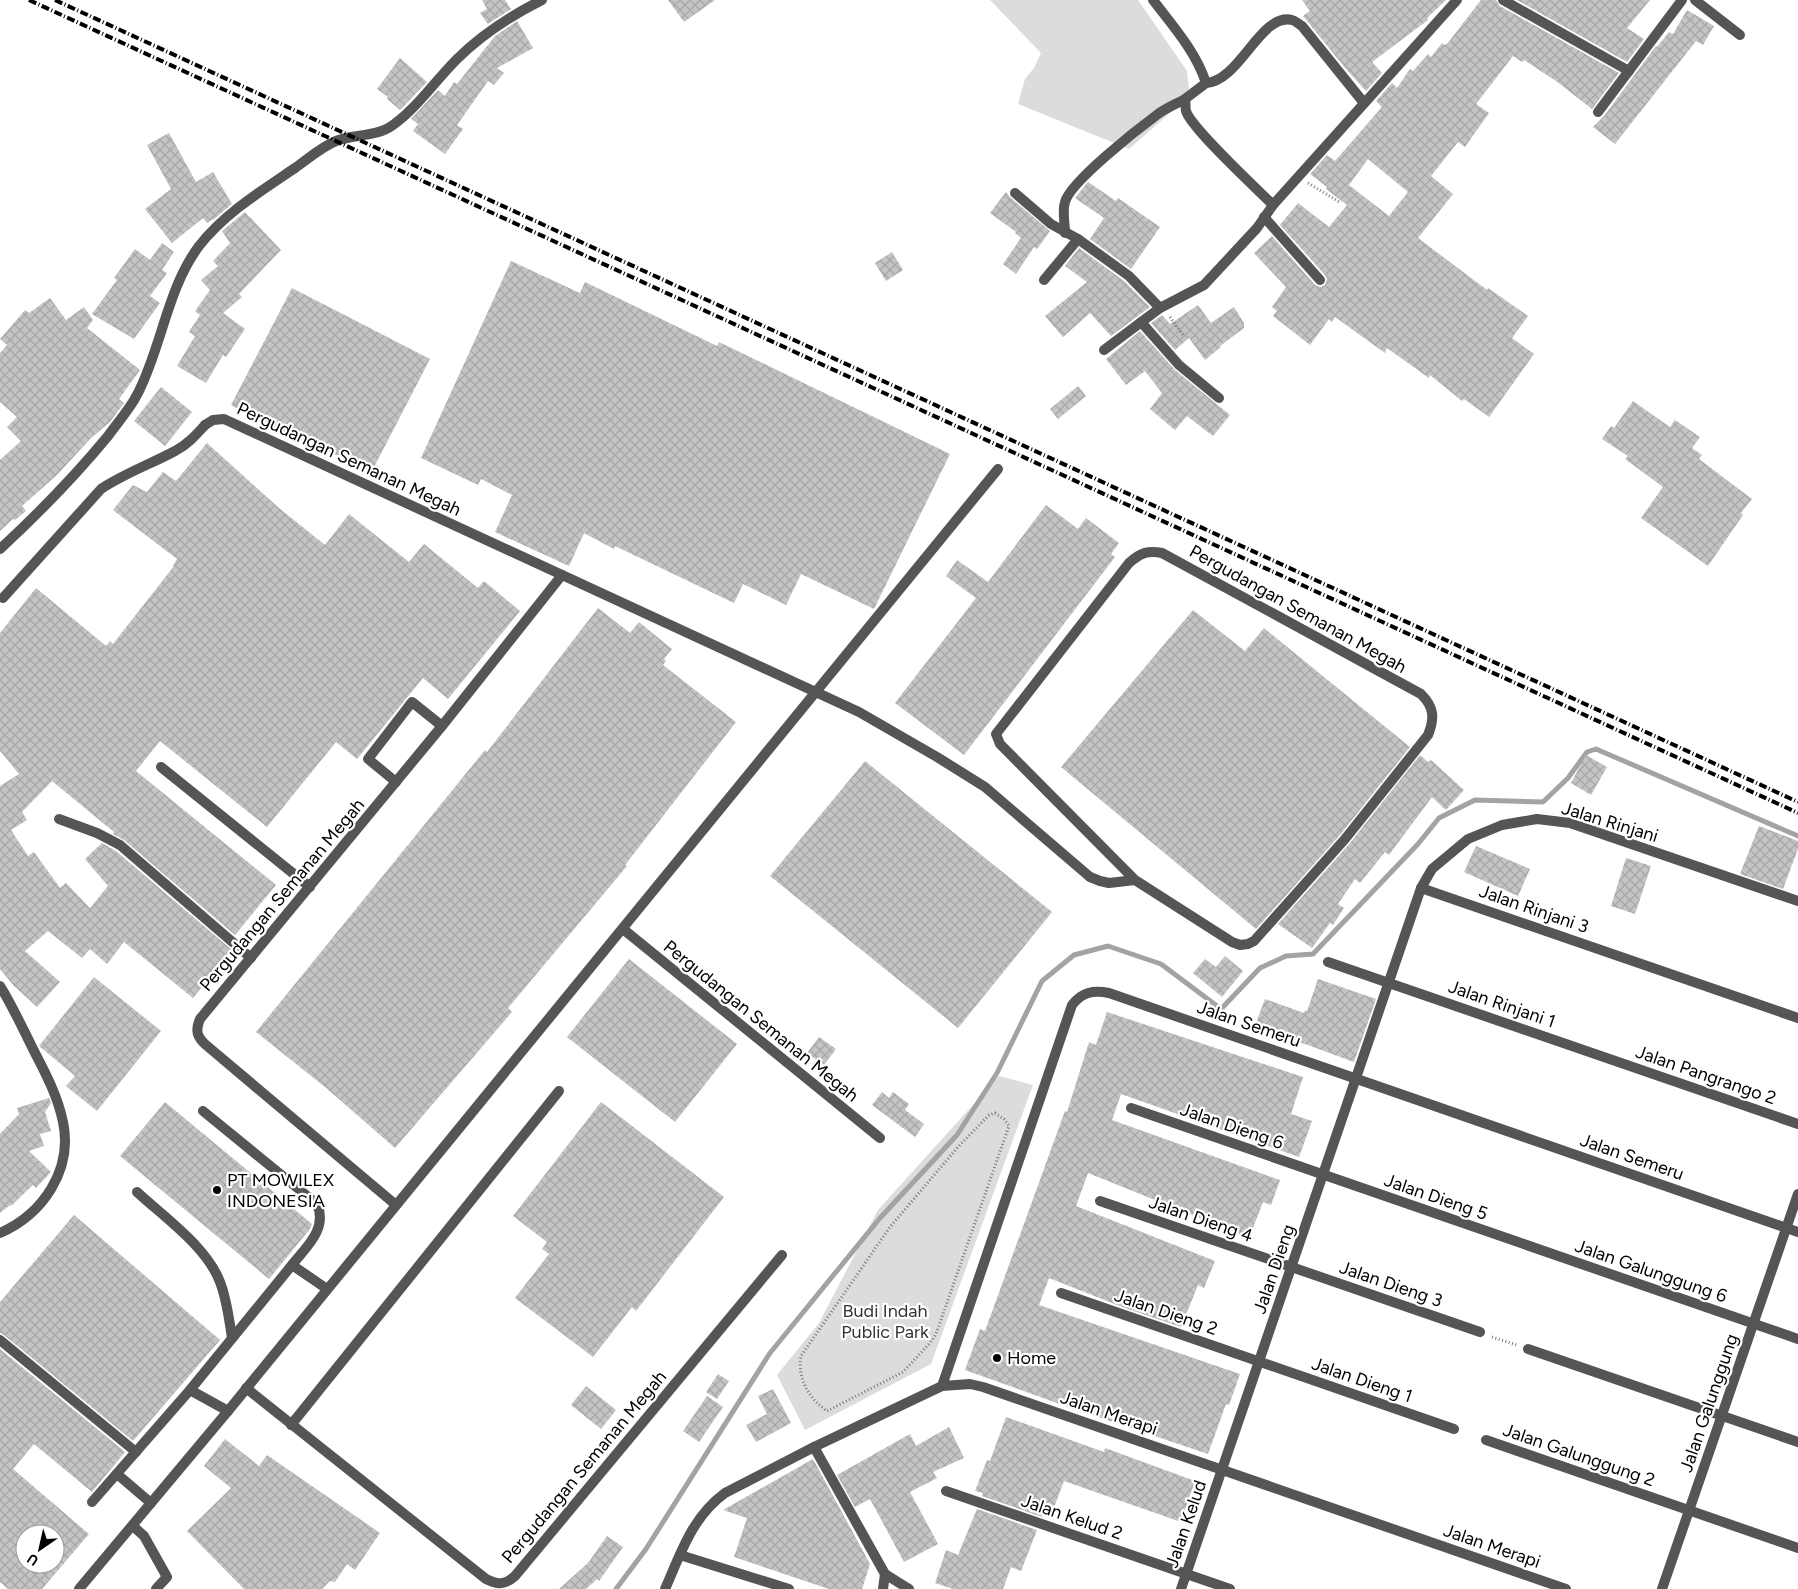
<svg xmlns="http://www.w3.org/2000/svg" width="1798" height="1589" font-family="Figtree,sans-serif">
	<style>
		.green { fill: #dcdcdc }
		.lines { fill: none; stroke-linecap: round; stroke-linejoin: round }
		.stream { stroke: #a3a3a3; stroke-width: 5 }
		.building { fill: url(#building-cross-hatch); fill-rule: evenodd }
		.path { stroke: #777; stroke-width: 3; stroke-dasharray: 1 2.5; stroke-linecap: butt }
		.service { stroke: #555; stroke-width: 10 }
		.minor { stroke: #555; stroke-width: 10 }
		.rail { stroke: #000; stroke-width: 4; stroke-dasharray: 8 2.5 1 2.5; stroke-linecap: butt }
		.poi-dot { fill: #000; stroke: #fff; stroke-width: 2 }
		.labels { text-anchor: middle; stroke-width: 4.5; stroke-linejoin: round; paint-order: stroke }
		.street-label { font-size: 18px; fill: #000; stroke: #fff }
		.poi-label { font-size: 18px; fill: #000; stroke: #fff; text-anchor: start }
		.park-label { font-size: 18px; fill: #333; stroke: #fff }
	</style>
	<defs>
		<pattern id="building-cross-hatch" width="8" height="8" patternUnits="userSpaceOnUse" patternTransform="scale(1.25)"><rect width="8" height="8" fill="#c4c4c4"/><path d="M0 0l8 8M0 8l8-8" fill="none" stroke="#a7a7a7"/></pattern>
	</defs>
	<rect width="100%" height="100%" fill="#fff"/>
	<g class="green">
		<path d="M990,0h148l49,71 2,19 -10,15 -50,44 -111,-45 7,-25 9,-11 7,-15z"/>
		<path d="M999,1076l34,9 -102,279 -126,66 -28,-55 42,-52 59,-113z"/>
	</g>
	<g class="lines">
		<path class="stream" d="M616,1589l30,-40 124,-196 110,-135 77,-83 40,-62 45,-92 32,-26 34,-9 53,18 60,45 39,-41 26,-12 27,-2 105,-110 21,-26 36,-18 68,2 25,-24 19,-26 9,-3 202,87"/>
	</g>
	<g class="building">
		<path d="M482,0h23l6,9 -23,15 -8,-11 7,-4z"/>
		<path d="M668,0h47l-31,22z"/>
		<path d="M1302,0h144l-19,18 1,2 -56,42 10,11 -16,18 -20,-22 -43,-53 7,-5z"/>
		<path d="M1481,0h15l4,6 119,67 -27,36 -36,-28 -32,-21 -2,2 -9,-6 -37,48 13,9 -24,34 -7,-5 -27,34 22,18 -35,44 69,52 1,-2 40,28 -16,22 22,16 -45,63 -25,-18 -2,2 -32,-26 -1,3 -42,-30 -2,5 -50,-36 -3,5 -3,-3 -19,26 -37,-29 4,-5 -5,-4 14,-20 -32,-34 18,-17 43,49 6,2 4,-2 2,-6 -2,-4 -45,-50 18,-22 31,24 18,-22 -21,-16 1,-2 -17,-13 17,-19 8,6 47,-54 -6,-6 16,-18 5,5 13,-19 3,2 15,-17 3,3 11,-14 2,2 3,-1zM1368,159l40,33 -19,24 -40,-31z"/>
		<path d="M1517,0h133l-23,28 17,11 -17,23z"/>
		<path d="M1687,10l27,16 -11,19 -7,-4 -81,103 -22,-17 11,-11 52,-70 1,1 12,-15 4,2z"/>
		<path d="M517,21l16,27 -36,20 7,5 -10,12 -6,-4 -31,44 6,4 -18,25 -32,-23 5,-7 -7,-5 27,-29 7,6 9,-14 3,2 38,-48z"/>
		<path d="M400,58l27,24 -27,28 -13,-11 1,-2 -11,-8z"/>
		<path d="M169,133l27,49 17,-10 19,32 -19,16v-1l-6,4 -4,-5 -31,25 -27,-34 26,-20 -24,-44z"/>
		<path d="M1088,182l28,19 2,-3 42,29 -29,42 -41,-30 14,-21 -29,-20z"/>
		<path d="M1006,192l5,6 39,33 -13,18 -3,-2 -18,27 -13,-10 18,-26 -6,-5 1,-1 -26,-19z"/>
		<path d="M245,212l36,38 -42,44 3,3 -19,16 22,16 -19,28 -3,-2 -17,28 -29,-17 18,-30 -6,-4 11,-17 -5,-4 15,-21 -9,-10 17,-14 -5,-5 17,-18 -8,-12z"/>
		<path d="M162,243l12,9 -12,18 5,3 -17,23 10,7 -26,36 -42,-25 25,-34 -3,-2 21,-29 15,11z"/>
		<path d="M1079,248l45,33 26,26 -39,29 -21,-23 -27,24 -18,-21 42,-34 -22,-16z"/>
		<path d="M892,252l11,18 -17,11 -11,-18z"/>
		<path d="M511,261l69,32 5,-11 132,64 2,-4 231,112 -76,155 -73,-35 -15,31 -43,-21 -9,19 -119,-57 -1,3 -30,-16 -15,33 -74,-34 17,-37 -31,-16 -3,6 -57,-27z"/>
		<path d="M292,288l138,71 -59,114 -81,-42 -3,5 -56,-31z"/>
		<path d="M50,298l16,22 18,-13 9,13 -6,8 53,42 -21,29 5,4 -14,19 -19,16 -33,36 -36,32 4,5 -11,9 -2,-1 -13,12v-71l21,-19 -14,-14 10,-10 -17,-15v-49l7,-8 -7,-6 25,-29 4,3z"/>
		<path d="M1198,305l13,18 23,-16 10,16v5l-24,18 1,1 -16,13 -16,-22 -14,12 -24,-27 11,-8 8,9z"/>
		<path d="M1140,331l35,39 55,45 -17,21 -26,-20 -12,14 -25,-21 12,-16 -17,-22 -19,14 -20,-26z"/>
		<path d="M1078,386l8,10 -28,23 -8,-10z"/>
		<path d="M161,387l31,25 -27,34 -31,-25z"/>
		<path d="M1633,401l37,26 5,-7 25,17 -8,11 10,7 -3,4 53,40 -11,14 2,2 -35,51 -67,-48 22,-31 -38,-28 3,-3 -26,-17 9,-13 3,2z"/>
		<path d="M207,443l72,65 46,37 24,-31 60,48 15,-18 54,44 6,-7 36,30 -72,88 -25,-21 -66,81 -21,-17 -69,85 -107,-86 -24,30 140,114 -41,50 -111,-95 -11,-6 1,-2 -62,-51 -30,31 5,8 -16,10 17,26 6,-4 26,36 6,-5 24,25 18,-22 -23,-27 17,-16 14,8 116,99 -39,48 -69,-56 -17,22 -17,-15 -8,9 -34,-27 -23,20 35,31 -23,25 -23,-21 -14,-17v-183l19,-12 -19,-23v-118l36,-45 70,58 4,-5 3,3 61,-78h-1l4,-7 -64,-49 20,-25 14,7 16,-20 13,9z"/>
		<path d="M1046,505l32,24 8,-11 33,25 -8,11 4,3 -151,198 -69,-52 81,-105 -30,-22 11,-16 31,22z"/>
		<path d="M598,608l32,25 9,-11 33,27 -8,10 2,2 -3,4 73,57 -111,143 2,1 -119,142 4,4 -117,136 -70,-61 -69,-55 229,-282 2,2z"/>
		<path d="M1193,610l52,41 19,-23 146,119 -70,88 -84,94 -195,-162z"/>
		<path d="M1420,755l8,7 3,-2 33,30 -18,20 -14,-13 -43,58 -4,-3 -25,31 -5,-4 -17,25 6,4 -11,17 -3,-2 -18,25 -34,-24 72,-81z"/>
		<path d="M1586,755l21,12 -16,28 -20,-12z"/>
		<path d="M865,761l187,151 -94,116 -188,-152z"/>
		<path d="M1759,826l39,15v8l-15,40 -43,-15z"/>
		<path d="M1476,846l54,23 -12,27 -54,-24z"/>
		<path d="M1626,858l25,8 -16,48 -24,-8z"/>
		<path d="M1225,956l18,15 -21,26 -29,-24 12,-14 11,8z"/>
		<path d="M629,959l108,85 -62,78 -108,-85z"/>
		<path d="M94,977l67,54 -64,80 -31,-25 9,-10 -36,-30z"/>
		<path d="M1318,979l58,20 -22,63 -60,-22 1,-2 -39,-15 9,-24 39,14 1,-3 2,1z"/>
		<path d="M1107,1012l196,65 -12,37 21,7 -13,36 -178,-63 -9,26 168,60 -9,25 -8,-3 -14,36 -161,-65 -12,33 139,55 -11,27 -6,-3 -17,42 -59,-20 -73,-29 -10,27 201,69 -11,31 -3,-1 -18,50 -154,-52 -89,-32 15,-41 5,2 80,-220 2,1 22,-70 7,3z"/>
		<path d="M819,1037l17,12 -12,16 -17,-12z"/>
		<path d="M882,1092l7,6 4,-6 16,12 -4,6 19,14 -9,13 -43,-32z"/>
		<path d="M49,1098l2,5 -6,9 6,19 -11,3 4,12 -15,5 22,21 -15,16 -3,-3 -22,21 -1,-1 -10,8v-79l19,-20 -2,-6z"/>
		<path d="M165,1102l147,122 -2,5 -41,50 -149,-123z"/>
		<path d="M601,1102l123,95 -88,114 -4,-4 -39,50 -78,-59 34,-44 -7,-5 5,-7 -34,-26z"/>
		<path d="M74,1215l146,125 -87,101 -129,-106 -4,-2v-31z"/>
		<path d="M0,1349l125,103 -33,40 -58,-48 -21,25 76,65 -47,55h-34l-8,-7zM25,1534h30v30h-30z"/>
		<path d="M718,1374l11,7 -12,18 -11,-7z"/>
		<path d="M586,1386l30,24 -15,19 -30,-24z"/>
		<path d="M773,1389l18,34 -35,19 -10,-17 21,-11 -9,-18z"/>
		<path d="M707,1396l16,11 -24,35 -16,-11z"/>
		<path d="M1006,1417l98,35 1,-4 90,33 -14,41 -117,-41 -14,37 -7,-3 -1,2 -60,-21 1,-3 -8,-2 12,-31 3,1z"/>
		<path d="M949,1427l15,31 -31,14 4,6 -27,14 28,52 -34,18 -34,-63 -15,8 -18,-32 73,-41 6,12z"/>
		<path d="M225,1439l34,27 8,-11 113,78 -25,37 -8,-6 -12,18 -5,-1 -8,8h-78l-57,-58 44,-43 -27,-22z"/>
		<path d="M813,1459l57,105 -8,25h-33l-95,-32 13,-39 -24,-8z"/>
		<path d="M977,1509l60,21 -16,41 -10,-4 -8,22h-50l-18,-6 11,-33 12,5z"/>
		<path d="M607,1536l16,11 -24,34 -2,-2 -11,10h-27l29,-26z"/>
	</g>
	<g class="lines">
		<g class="path">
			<path d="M1308,183l33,20"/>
			<path d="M1170,317l13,18"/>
			<path d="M995,1113l9,6 5,7 -73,208 -6,9 -27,29 -76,39c-18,-12 -30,-33 -26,-55l89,-129 68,-80 31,-32z"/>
			<path d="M1492,1337l25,8"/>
		</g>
		<g class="service">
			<path d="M1206,83c33,-1 55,-71 86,-63 4,1 8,5 10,6l62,77"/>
			<path d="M3,598l98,-109c24,-16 50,-25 74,-38 12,-6 21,-16 30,-26"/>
			<path d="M161,767l149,120"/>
			<path d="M396,782l-28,-23 44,-57 30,24"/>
			<path d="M59,819l38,14 23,12 131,113"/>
			<path d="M1090,877l10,4 9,2 26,-3 97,62 8,3 8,-1 6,-3 91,-102 83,-104c7,-17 6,-28 -7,-41l-259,-141c-14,-3 -22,0 -33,10l-133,171 4,10 135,136"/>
			<path d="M623,929l257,209"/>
			<path d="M203,1111l114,93c11,25 -11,43 -25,61"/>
			<path d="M137,1192c27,25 70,55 83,90 7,18 9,37 12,56"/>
			<path d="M0,1340l136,112"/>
			<path d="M246,1388l240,191c12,6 19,6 29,-3l267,-321"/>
			<path d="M190,1390l38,21"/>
			<path d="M291,1425l268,-334"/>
			<path d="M117,1474l34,29"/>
			<path d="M92,1502l98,-112 102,-125 35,24"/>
			<path d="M133,1526l11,10 23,41 -11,12"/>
		</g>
		<g class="minor">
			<path d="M1153,0c20,26 43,52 53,83l-21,16c1,4 0,8 1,12 5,17 71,78 87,94"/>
			<path d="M1503,0l126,71"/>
			<path d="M1695,0l45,35"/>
			<path d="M1598,112l84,-112"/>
			<path d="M1015,193l36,31 27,15 51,37 31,32"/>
			<path d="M1264,217l56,63"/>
			<path d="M1065,233c0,-10 -3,-22 0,-31 5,-20 74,-74 93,-88 8,-6 18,-10 27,-15"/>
			<path d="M1044,280l34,-41"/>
			<path d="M1141,322l38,43 40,33"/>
			<path d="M1104,350l56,-42 44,-23 53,-57 16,-23 184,-205"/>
			<path d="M205,425l8,-5 11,-1 635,293 78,45 48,30 105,90"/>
			<path d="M0,549c38,-35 75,-73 108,-113 10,-14 22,-27 30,-43 24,-47 29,-104 61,-147 26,-33 62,-55 96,-78 13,-9 26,-21 41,-27 18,-7 41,-4 57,-16 24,-17 43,-45 64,-66 25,-25 53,-43 85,-59"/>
			<path d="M1421,888l377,130"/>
			<path d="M1328,962l470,162"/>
			<path d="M0,986c13,21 23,43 34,65 12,23 24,46 29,71 10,48 -20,92 -63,111"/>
			<path d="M1131,1108l667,231"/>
			<path d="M1100,1201l380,131"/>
			<path d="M396,1205l-190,-160c-9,-8 -11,-14 -6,-26l242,-293 120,-151"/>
			<path d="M1061,1293l393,136"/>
			<path d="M1528,1349l270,93"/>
			<path d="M942,1386l130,-381c10,-13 21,-15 37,-12l689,239"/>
			<path d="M1486,1440l312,108"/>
			<path d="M814,1447l71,127 24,15"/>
			<path d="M946,1491l284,98"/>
			<path d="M680,1555l109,34"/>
			<path d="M79,1589l149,-178 770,-942"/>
			<path d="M665,1589c16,-36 27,-72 60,-96l89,-46 128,-61 28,-2 13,3 583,202"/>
			<path d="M883,1589l2,-15"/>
			<path d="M1181,1589l240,-701 11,-19 36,-30 34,-14 35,-6 33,4 228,78"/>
			<path d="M1662,1589l136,-395"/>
		</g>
		<g class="rail">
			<path d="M29,0l1769,813"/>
			<path d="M55,0l1743,802"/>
		</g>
	</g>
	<g class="poi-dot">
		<circle cx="217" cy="1190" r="5"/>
		<circle cx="997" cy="1358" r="5"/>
	</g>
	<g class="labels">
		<g class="street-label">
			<text transform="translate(349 459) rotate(25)" y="6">Pergudangan Semanan Megah</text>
			<text transform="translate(1298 609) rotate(29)" y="6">Pergudangan Semanan Megah</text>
			<text transform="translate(1610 822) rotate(17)" y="6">Jalan Rinjani</text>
			<text transform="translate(282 895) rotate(-50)" y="6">Pergudangan Semanan Megah</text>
			<text transform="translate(1534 909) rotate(19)" y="6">Jalan Rinjani 3</text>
			<text transform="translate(1502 1004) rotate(19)" y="6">Jalan Rinjani 1</text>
			<text transform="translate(761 1021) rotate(39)" y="6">Pergudangan Semanan Megah</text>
			<text transform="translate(1249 1024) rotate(19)" y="6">Jalan Semeru</text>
			<text transform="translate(1706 1075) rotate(19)" y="6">Jalan Pangrango 2</text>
			<text transform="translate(1232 1126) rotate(19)" y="6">Jalan Dieng 6</text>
			<text transform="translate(1632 1157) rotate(19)" y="6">Jalan Semeru</text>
			<text transform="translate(1436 1197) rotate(19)" y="6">Jalan Dieng 5</text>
			<text transform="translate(1201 1219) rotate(19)" y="6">Jalan Dieng 4</text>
			<text transform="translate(1274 1269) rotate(-71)" y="6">Jalan Dieng</text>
			<text transform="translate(1651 1271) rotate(19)" y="6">Jalan Galunggung 6</text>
			<text transform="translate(1391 1284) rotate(19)" y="6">Jalan Dieng 3</text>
			<text transform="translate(1166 1312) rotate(19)" y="6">Jalan Dieng 2</text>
			<text transform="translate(1362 1380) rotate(19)" y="6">Jalan Dieng 1</text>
			<text transform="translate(1709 1403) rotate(-71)" y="6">Jalan Galunggung</text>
			<text transform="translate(1109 1413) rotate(19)" y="6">Jalan Merapi</text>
			<text transform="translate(1579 1455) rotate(19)" y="6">Jalan Galunggung 2</text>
			<text transform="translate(584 1467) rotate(-50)" y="6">Pergudangan Semanan Megah</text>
			<text transform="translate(1072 1517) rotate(19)" y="6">Jalan Kelud 2</text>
			<text transform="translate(1186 1524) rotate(-71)" y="6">Jalan Kelud</text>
			<text transform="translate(1492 1546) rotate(19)" y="6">Jalan Merapi</text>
		</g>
		<g class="poi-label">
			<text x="227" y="1186">PT MOWILEX<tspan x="227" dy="21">INDONESIA</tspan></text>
			<text x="1007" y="1364">Home</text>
		</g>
		<g class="park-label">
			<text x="885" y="1317">Budi Indah<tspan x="885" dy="21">Public Park</tspan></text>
		</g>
	</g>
	<g transform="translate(40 1549) rotate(214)"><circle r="24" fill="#ffffff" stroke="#999999"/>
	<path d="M0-4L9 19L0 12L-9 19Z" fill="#000000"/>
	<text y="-8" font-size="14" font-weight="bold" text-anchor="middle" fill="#000000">U</text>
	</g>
</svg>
